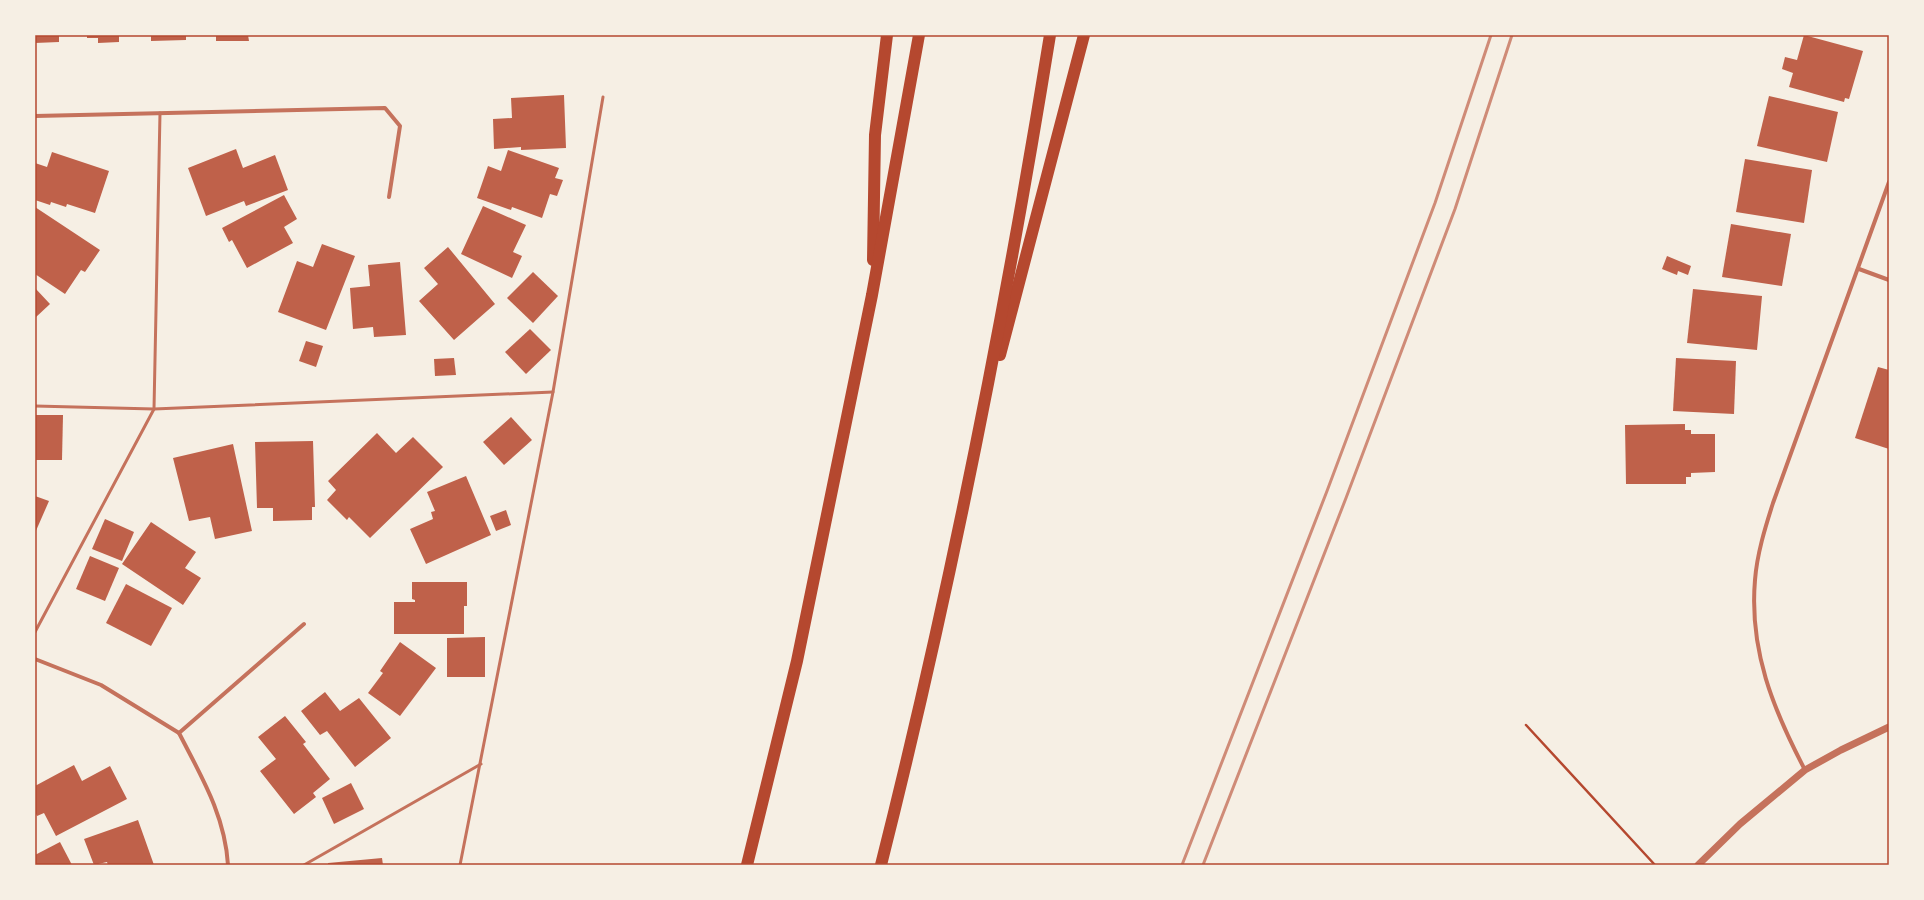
<svg xmlns="http://www.w3.org/2000/svg" width="1924" height="900" font-family="'Roboto Condensed',sans-serif">
	<style>
		.building { fill: #bf614a }
		.lines { fill: none; stroke-linecap: round; stroke-linejoin: round }
		.path { stroke: #b5482f; stroke-width: 2.5 }
		.service { stroke: #c5725c; stroke-width: 3 }
		.minor { stroke: #c5725c; stroke-width: 4 }
		.tertiary { stroke: #c5725c; stroke-width: 7 }
		.motorway { stroke: #b5482f; stroke-width: 12 }
		.rail { stroke: #cf8b77; stroke-width: 3 }
		.neatline { fill: none; stroke: #b5482f; stroke-width: 1.5 }
	</style>
	<rect width="100%" height="100%" fill="#f6efe4"/>
	<g class="building">
		<path d="M35,35h24v7l-24,1z"/>
		<path d="M87,35h32v7l-21,1v-5h-11z"/>
		<path d="M151,35h35v5l-35,1z"/>
		<path d="M216,35h32l1,6h-33z"/>
		<path d="M1804,35l59,16 -14,48 -4,-1 -1,4 -55,-15 4,-14 -11,-4 3,-12 12,3z"/>
		<path d="M564,95l2,53 -45,2v-3l-27,2 -1,-30 19,-1 -1,-20z"/>
		<path d="M1769,96l69,16 -11,50 -70,-16z"/>
		<path d="M236,149l7,19 32,-13 13,35 -42,16 -2,-5 -38,15 -18,-48z"/>
		<path d="M508,150l51,18 -4,10 8,2 -6,16 -7,-2 -8,24 -30,-11 -1,3 -34,-12 11,-32 13,5z"/>
		<path d="M52,152l57,19 -14,42 -28,-9 -1,3 -15,-5 -1,3 -15,-5v-37l12,4z"/>
		<path d="M1745,159l67,11 -8,53 -68,-11z"/>
		<path d="M284,195l13,24 -13,8 9,16 -46,25 -15,-28 -3,2 -7,-14z"/>
		<path d="M483,206l43,19 -13,27 9,4 -10,22 -51,-24z"/>
		<path d="M35,207l65,43 -15,22 -4,-2 -16,24 -30,-20z"/>
		<path d="M1731,224l60,10 -9,52 -60,-9z"/>
		<path d="M322,244l33,12 -29,74 -48,-18 19,-51 16,6z"/>
		<path d="M448,247l47,57 -41,36 -35,-39 19,-17 -14,-16z"/>
		<path d="M1667,256l24,10 -3,9 -10,-4 -1,4 -15,-6z"/>
		<path d="M400,262l6,73 -32,2 -1,-10 -20,2 -3,-41 20,-2 -2,-21z"/>
		<path d="M533,272l25,24 -25,27 -26,-25z"/>
		<path d="M35,288l15,16 -15,14z"/>
		<path d="M1693,289l69,7 -5,54 -70,-7z"/>
		<path d="M530,329l21,21 -25,24 -21,-22z"/>
		<path d="M306,341l17,5 -7,21 -17,-6z"/>
		<path d="M454,358l2,17 -21,1 -1,-17z"/>
		<path d="M1676,358l60,3 -2,53 -61,-3z"/>
		<path d="M1878,367l11,3v79l-34,-11z"/>
		<path d="M35,415h28l-1,45h-27z"/>
		<path d="M511,417l21,23 -28,25 -21,-23z"/>
		<path d="M1685,424v6h6v4h24v38l-24,1v4h-5v7h-60l-1,-59z"/>
		<path d="M377,433l19,20 17,-16 30,30 -73,71 -21,-21 -2,3 -20,-20 9,-10 -8,-9z"/>
		<path d="M313,441l2,66h-3v13l-39,1v-13h-16l-2,-66z"/>
		<path d="M233,444l19,87 -37,8 -5,-22 -21,4 -16,-63z"/>
		<path d="M466,476l25,59 -65,29 -16,-35 23,-10 -2,-7 4,-1 -8,-19z"/>
		<path d="M35,496l14,5 -14,32z"/>
		<path d="M506,510l5,15 -15,6 -6,-15z"/>
		<path d="M105,519l29,13 -12,29 -30,-12z"/>
		<path d="M151,522l45,30 -11,16 16,10 -18,27 -61,-41z"/>
		<path d="M90,556l29,12 -14,33 -29,-12z"/>
		<path d="M412,582h55v24h-3v28h-70v-32h21v-2l-3,-1z"/>
		<path d="M126,584l46,24 -21,38 -45,-23z"/>
		<path d="M485,637v40h-38v-39z"/>
		<path d="M400,642l36,26 -36,48 -32,-23 15,-20 -3,-2z"/>
		<path d="M325,692l15,19 19,-13 32,40 -36,29 -28,-36 -7,4 -19,-24z"/>
		<path d="M285,716l21,26 -3,2 27,35 -17,14 3,4 -22,17 -34,-43 16,-12 -18,-22z"/>
		<path d="M74,765l8,16 28,-15 17,33 -71,37 -12,-23 -7,3 -2,-4v-26z"/>
		<path d="M351,783l13,26 -30,15 -12,-26z"/>
		<path d="M138,820l16,45h-46l-1,-3 -13,3 -10,-26z"/>
		<path d="M60,842l12,23h-37v-10z"/>
		<path d="M382,858l1,7h-55v-2z"/>
	</g>
	<g class="lines">
		<path class="path" d="M1526,725l129,140"/>
		<g class="service">
			<path d="M35,406l119,3 399,-17"/>
			<path d="M35,632l119,-223 6,-296"/>
			<path d="M304,865l177,-101"/>
			<path d="M460,865l93,-473 50,-295"/>
		</g>
		<g class="minor">
			<path d="M35,116l350,-8 15,18 -11,71"/>
			<path d="M1859,269l30,11"/>
			<path d="M35,659l66,26 78,48"/>
			<path d="M1805,770c-32,-61 -56,-120 -50,-190 2,-26 10,-52 18,-77l116,-321"/>
			<path d="M228,865c-3,-50 -27,-89 -49,-132l125,-109"/>
		</g>
		<path class="tertiary" d="M1698,865l42,-41 65,-54 36,-20 48,-23"/>
		<g class="motorway">
			<path d="M873,260l2,-125 12,-100"/>
			<path d="M1000,355l84,-320"/>
			<path d="M747,865l50,-204 75,-366 47,-260"/>
			<path d="M881,865c69,-274 124,-551 169,-830"/>
		</g>
		<g class="rail">
			<path d="M1182,865l145,-374 108,-288 56,-168"/>
			<path d="M1203,865l143,-367 109,-289 57,-174"/>
		</g>
	</g>
	<rect width="1924" height="900" fill="none" stroke="#f6efe4" stroke-width="72"/>
	<rect x="36" y="36" width="1852" height="828" class="neatline"/>
</svg>
